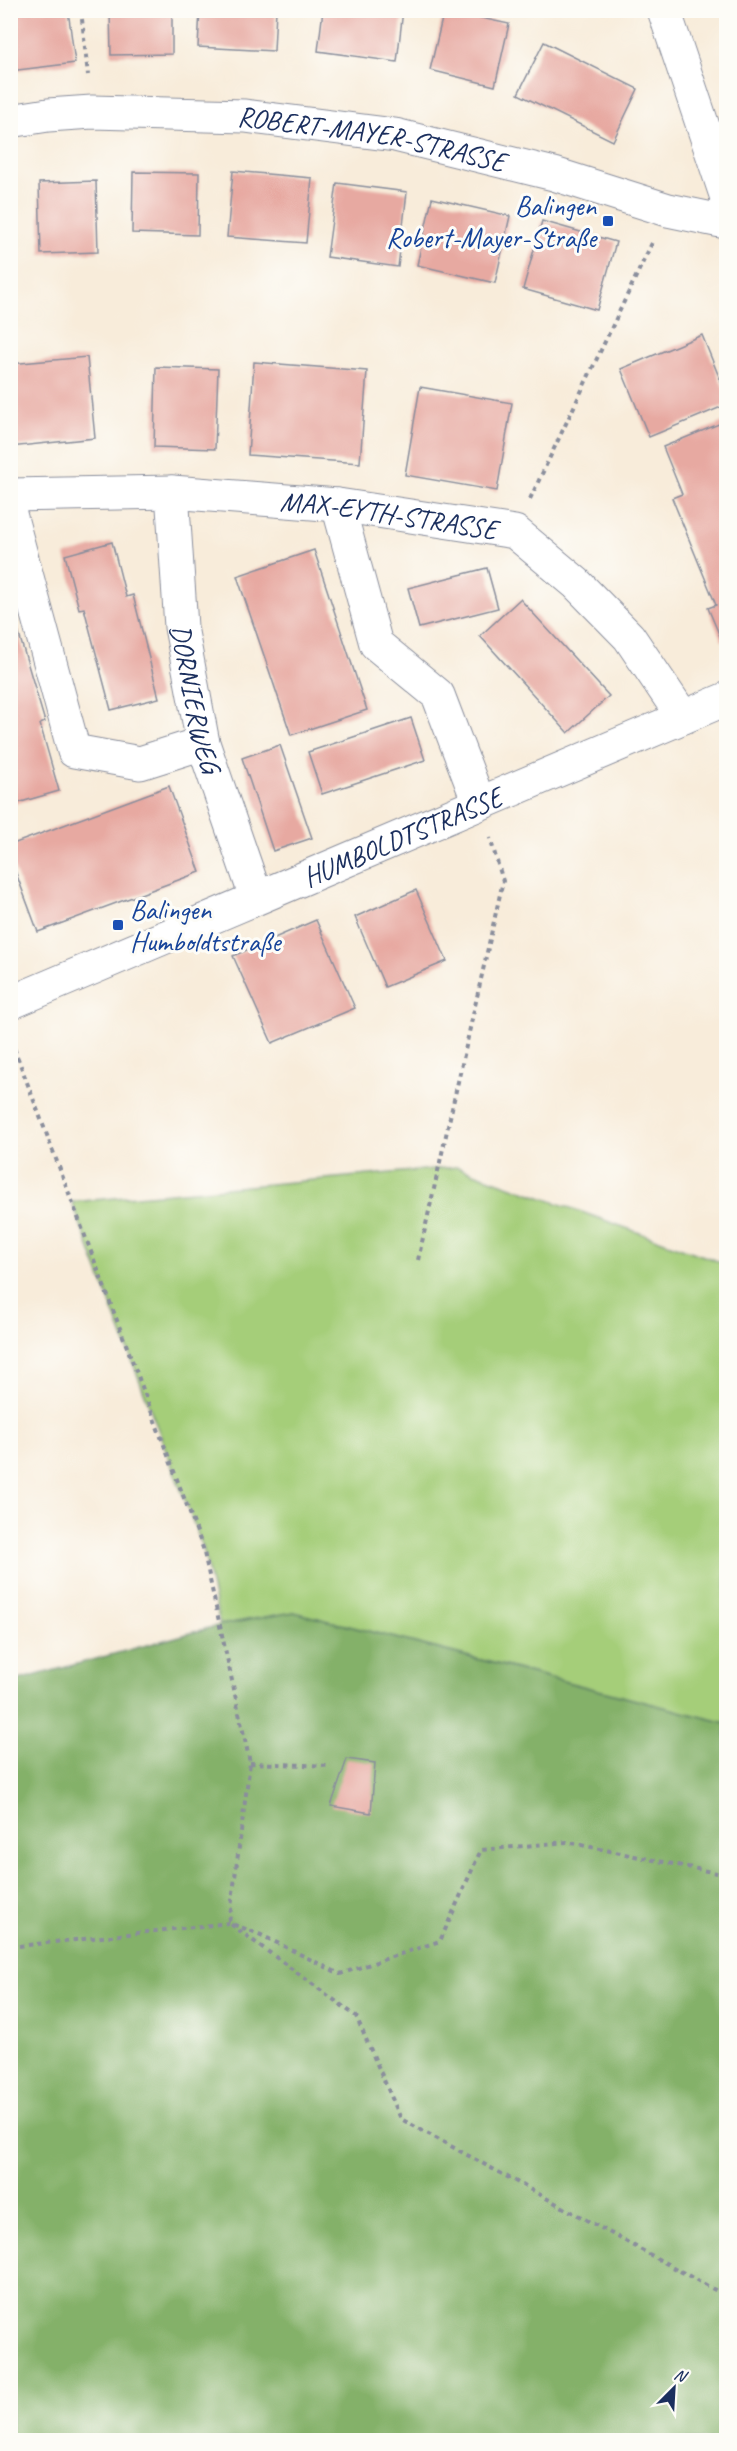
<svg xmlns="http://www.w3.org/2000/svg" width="737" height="2451" font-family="Caveat,sans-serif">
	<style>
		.green { fill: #a5ce79; stroke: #607e6c; stroke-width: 1.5 }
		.forest { fill: #84b169; stroke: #507064; stroke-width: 1.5 }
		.building { fill: #e7a9a1 }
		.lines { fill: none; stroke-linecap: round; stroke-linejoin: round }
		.minor-casing { stroke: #8a8e9c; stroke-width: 35 }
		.path { stroke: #8a8e9c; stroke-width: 4; stroke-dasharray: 4.5 4.5; stroke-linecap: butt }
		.minor { stroke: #fff; stroke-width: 33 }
		.transit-dot { fill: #1a4fb4; stroke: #fdfcf7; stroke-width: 2 }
		.labels { text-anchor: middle; stroke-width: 6; stroke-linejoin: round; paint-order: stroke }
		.street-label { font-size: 28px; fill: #1b2f5e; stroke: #fdfcf7 }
		.transit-label { font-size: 28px; fill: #164399; stroke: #fdfcf7; text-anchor: end }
	</style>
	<rect width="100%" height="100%" fill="#fdfcf7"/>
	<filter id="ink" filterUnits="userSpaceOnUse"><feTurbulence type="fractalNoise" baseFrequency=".0167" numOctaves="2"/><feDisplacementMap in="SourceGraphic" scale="12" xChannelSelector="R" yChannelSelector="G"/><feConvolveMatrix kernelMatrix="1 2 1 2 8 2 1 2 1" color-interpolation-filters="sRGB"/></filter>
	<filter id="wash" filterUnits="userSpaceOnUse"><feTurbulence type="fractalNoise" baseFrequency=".008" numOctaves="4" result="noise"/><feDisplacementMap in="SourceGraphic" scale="24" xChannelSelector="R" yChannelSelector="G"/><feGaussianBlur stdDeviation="1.35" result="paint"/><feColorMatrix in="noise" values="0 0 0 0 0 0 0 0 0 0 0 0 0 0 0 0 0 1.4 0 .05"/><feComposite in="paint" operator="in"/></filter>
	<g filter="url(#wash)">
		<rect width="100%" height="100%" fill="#f8ecda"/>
		<path class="green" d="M457,1167l269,97v459l-432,-111 -74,13 -17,-77 -131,-346z"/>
		<path class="forest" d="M294,1612l432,111v717h-715v-758l209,-57z"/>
		<g id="blocks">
			<g class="building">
				<path d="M10,10h58l7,53 -65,8z"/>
				<path d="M110,10h62v44l-61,1z"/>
				<path d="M200,10h76l-2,41 -76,-4z"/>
				<path d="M323,10h80l-6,52 -79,-11z"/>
				<path d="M444,10l65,14 -14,62 -65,-16z"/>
				<path d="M544,42l94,47 -25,52 -95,-47z"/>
				<path d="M233,171l79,7 -6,65 -79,-6z"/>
				<path d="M133,172l66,1 -1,62 -66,-2z"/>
				<path d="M96,181l2,71 -57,2 -2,-71z"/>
				<path d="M337,183l70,9 -9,75 -71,-10z"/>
				<path d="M432,198l78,18 -15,67 -78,-18z"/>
				<path d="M542,221l74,21 -19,68 -74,-21z"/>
				<path d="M10,229l6,29h-6z"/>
				<path d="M702,335l24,59v11l-77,32 -28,-68z"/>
				<path d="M87,357l8,81 -85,9v-83z"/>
				<path d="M254,362l113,9 -7,92 -112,-8z"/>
				<path d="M156,367l62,2 -3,80 -61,-2z"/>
				<path d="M420,387l92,16 -15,88 -92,-16z"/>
				<path d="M726,421v218l-4,2 -14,-33 8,-3 -44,-107 10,-4 -19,-47z"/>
				<path d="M112,542l14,55 7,-2 26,103 -48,12 -27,-102 -5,1 -14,-54z"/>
				<path d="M314,550l53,160 -76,25 -54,-159z"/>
				<path d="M487,568l11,40 -79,20 -11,-40z"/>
				<path d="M520,599l89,97 -41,37 -88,-97z"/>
				<path d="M10,604l35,118 -5,2 19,67 -45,13 -4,-14z"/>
				<path d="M411,718l14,42 -103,34 -14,-42z"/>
				<path d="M280,745l32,93 -39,13 -31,-93z"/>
				<path d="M169,786l31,86 -162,60 -28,-75v-12z"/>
				<path d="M416,890l31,71 -62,26 -30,-70z"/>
				<path d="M316,920l39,88 -83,35 -39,-87z"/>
				<path d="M347,1759l28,4 -4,50 -40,-7z"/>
			</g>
		</g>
	</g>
	<g filter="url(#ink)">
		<use href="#blocks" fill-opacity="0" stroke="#8a8e9c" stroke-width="1.5"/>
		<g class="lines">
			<defs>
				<g id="minor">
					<path d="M664,10l62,185"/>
					<path id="s1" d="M10,121l38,-6 44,-3 153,4 150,19 159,39 114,36 58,12"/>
					<path id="s2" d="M172,492l9,135 22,116 53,154"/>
					<path id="s3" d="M10,495l162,-3 166,13 177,27 61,51 53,54 54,80"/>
					<path d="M338,505l38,139 62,51 41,108"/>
					<path d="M10,514l64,237 66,12 63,-20"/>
					<path id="s4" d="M10,1003l716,-304"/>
				</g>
			</defs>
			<use href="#minor" class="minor-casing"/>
			<g class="path">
				<path d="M81,10l7,65"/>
				<path d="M530,499l122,-256"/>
				<path d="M11,1040l192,508 47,215 -21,160 127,93 45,103 325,177"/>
				<path d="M418,1260l85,-379 -13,-43"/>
				<path d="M250,1763l81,3"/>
				<path d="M10,1947l219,-24 28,10 83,41 100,-33 41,-91 86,-8 159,33"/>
			</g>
			<use href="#minor" class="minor"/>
		</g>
	</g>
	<g class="transit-dot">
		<rect x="602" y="215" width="12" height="12" rx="3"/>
		<rect x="112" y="919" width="12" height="12" rx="3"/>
	</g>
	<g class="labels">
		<g class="street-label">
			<text dy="10" stroke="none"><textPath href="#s1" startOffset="364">ROBERT-MAYER-STRASSE</textPath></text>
			<text dy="10" stroke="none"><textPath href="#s3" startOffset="380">MAX-EYTH-STRASSE</textPath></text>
			<text dy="10" stroke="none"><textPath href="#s2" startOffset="208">DORNIERWEG</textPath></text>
			<text dy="10" stroke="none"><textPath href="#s4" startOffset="426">HUMBOLDTSTRASSE</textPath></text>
		</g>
		<g class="transit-label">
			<text x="596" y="215">Balingen<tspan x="596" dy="32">Robert-Mayer-Straße</tspan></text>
			<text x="130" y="919" text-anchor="start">Balingen<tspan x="130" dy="32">Humboldtstraße</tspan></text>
		</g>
	</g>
	<rect width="737" height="2451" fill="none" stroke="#fdfcf7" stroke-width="36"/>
	<g transform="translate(674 2388) rotate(24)" stroke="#fdfcf7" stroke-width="4.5" paint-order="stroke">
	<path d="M0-4.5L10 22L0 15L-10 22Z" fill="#1b2f5e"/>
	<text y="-9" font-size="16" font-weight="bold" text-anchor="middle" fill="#1b2f5e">N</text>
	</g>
</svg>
